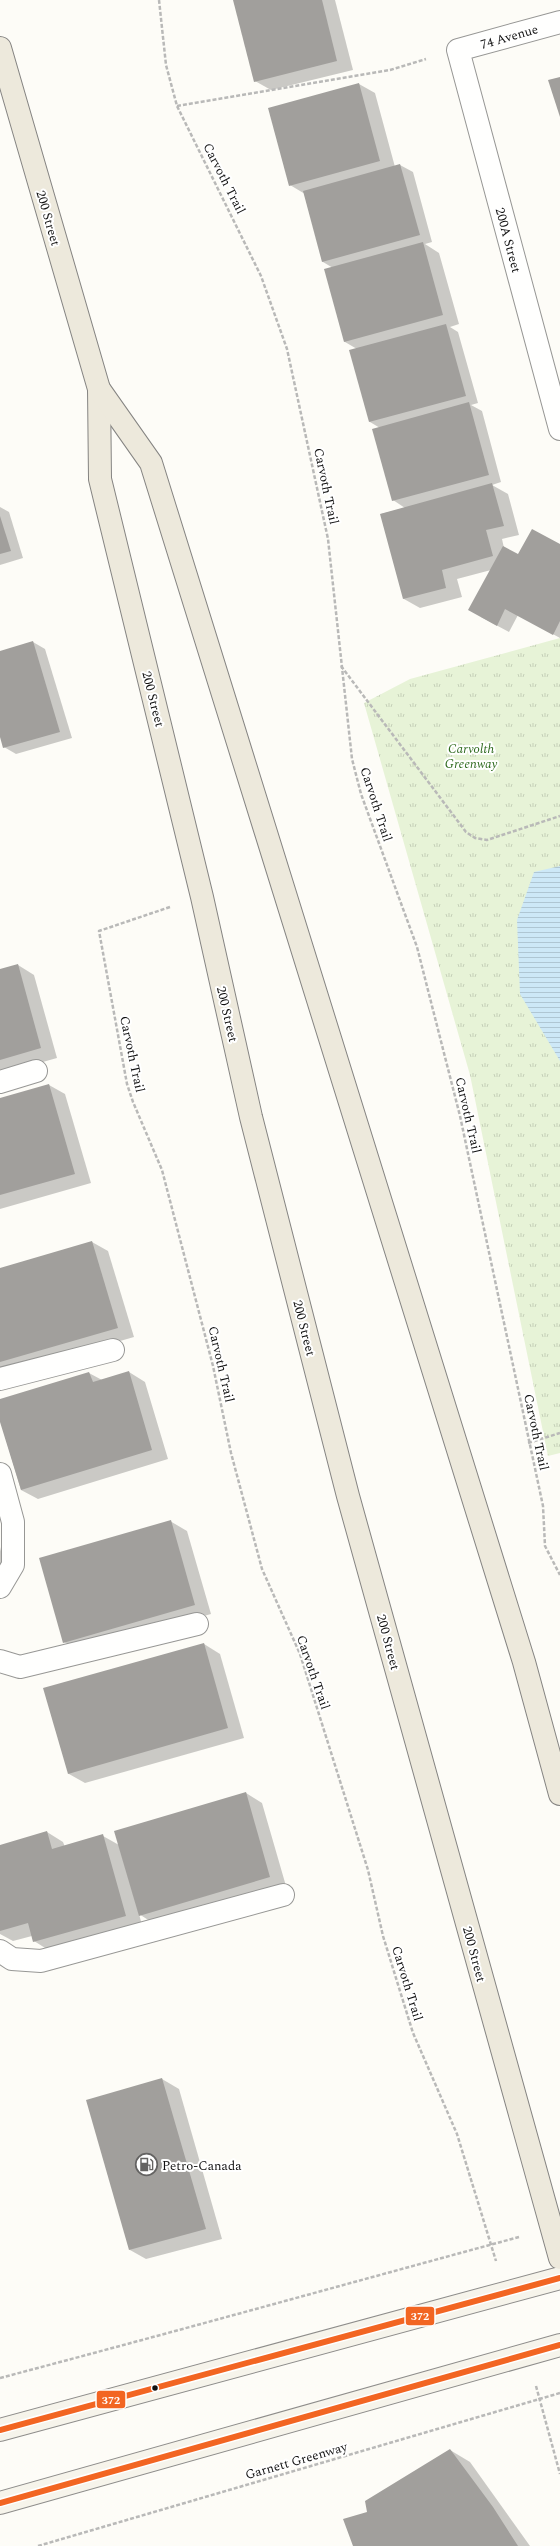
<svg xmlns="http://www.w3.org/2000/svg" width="560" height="2546" font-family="Spectral,serif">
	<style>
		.park { fill: url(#park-tufts) }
		.water { fill: url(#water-rules) }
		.shadow { fill: #0003 }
		.building { fill: #a19f9c }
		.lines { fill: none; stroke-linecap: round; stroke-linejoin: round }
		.service-casing { stroke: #979795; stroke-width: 24 }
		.minor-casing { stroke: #979795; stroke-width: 24 }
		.secondary-casing { stroke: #8e8d8b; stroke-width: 24 }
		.primary-casing { stroke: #858482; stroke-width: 24 }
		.path { stroke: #b9b9b8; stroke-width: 2.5; stroke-dasharray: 4 2; stroke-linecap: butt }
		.service { stroke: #fffffe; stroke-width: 22 }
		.minor { stroke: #fffffe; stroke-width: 22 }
		.secondary { stroke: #f6f4eb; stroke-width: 22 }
		.primary { stroke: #ede9dc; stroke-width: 22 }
		.bus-1-casing { stroke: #fff; stroke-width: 9 }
		.bus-1 { stroke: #f26522; stroke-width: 6 }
		.bus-dot { fill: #111; stroke: #fff; stroke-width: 1.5 }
		.labels { text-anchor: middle; stroke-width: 4; stroke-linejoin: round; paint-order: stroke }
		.street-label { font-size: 13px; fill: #111; stroke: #fff }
		.park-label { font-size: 13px; font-style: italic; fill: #2f6b1f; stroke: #fff }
		.poi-label { font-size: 13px; fill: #111; stroke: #fff; text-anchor: start }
		.line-badge { stroke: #fff; stroke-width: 1.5 }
		.badge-label { font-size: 11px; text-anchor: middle; font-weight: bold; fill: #fff }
	</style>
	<defs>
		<pattern id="park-tufts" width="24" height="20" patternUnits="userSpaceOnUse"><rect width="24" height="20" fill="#e7f3d7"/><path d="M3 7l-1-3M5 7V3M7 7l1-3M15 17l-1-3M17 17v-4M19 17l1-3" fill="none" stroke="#c5cfb8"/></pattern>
		<pattern id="water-rules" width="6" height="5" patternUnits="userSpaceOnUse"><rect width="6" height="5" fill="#cde8f7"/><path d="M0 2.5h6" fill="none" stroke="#afc6d3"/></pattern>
	</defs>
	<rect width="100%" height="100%" fill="#fdfcf7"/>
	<path class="park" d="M560,638v815l-12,3 -78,-381 -106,-372 46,-24z"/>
	<path class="water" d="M560,866v195l-40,-67 -3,-74 17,-48z"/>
	<g class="shadow">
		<path d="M235,0h100l18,70 -82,20 -16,-9z"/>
		<path d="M359,84l16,9 20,74 5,-2 13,7 19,70 -7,2 14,9 20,71 -9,3 8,5 20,71 -7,2 11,6 19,71 -9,3 16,9 11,41 -17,4 2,9 15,8 41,-11v93l-42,-23 -9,17 -28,-15 10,-47 -34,9 5,18 -42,11 -16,-9 -23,-85 24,-6 -12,-8 -13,-72 -10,-6 -13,-73 -12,-7 -12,-74 -10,-6 -18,-68 -15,-9z"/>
		<path d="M0,507l9,5 14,46 -23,7z"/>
		<path d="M33,642l12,7 27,89 -56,16 -12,-7 -4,-13v-82z"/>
		<path d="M18,965l16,10 23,83 -57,16v-104z"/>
		<path d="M49,1085l16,9 26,89 -91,26v-110z"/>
		<path d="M92,1242l16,9 26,86 -132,38 -2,-1v-105z"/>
		<path d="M129,1372l16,10 23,77 -130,40 -17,-9 -21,-71v-19l89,-27 13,7z"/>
		<path d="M170,1521l17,10 24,83 -131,37 -16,-9z"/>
		<path d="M0,1547l4,18 -4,1z"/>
		<path d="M204,1644l16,10 24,84 -159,45 -16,-9 -25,-85z"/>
		<path d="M246,1793l16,10 24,83 -130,39 -17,-11 3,11 -92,26 -16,-10 -2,-5 -19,5 -13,-7v-88l47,-14 16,10 2,5 38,-11 16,9z"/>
		<path d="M162,2079l17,10 43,150 -76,20 -16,-9z"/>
		<path d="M450,2450l20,12 60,84h-176l14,-33z"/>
	</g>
	<g class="building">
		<path d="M233,0h89l15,61 -83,21z"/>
		<path d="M560,77v40l-12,-37z"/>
		<path d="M359,83l21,78 -91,25 -21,-78z"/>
		<path d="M400,164l20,71 -98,27 -19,-71z"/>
		<path d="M423,242l20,73 -99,27 -20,-73z"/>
		<path d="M446,324l20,72 -97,26 -20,-72z"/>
		<path d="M469,402l20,73 -97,26 -20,-72z"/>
		<path d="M492,483l12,43 -18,4 7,26 -51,14 4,18 -43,11 -23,-85z"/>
		<path d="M0,516l11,35 -11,3z"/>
		<path d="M532,529l28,15v77l-7,14 -48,-26 -8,17 -29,-16 35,-64 15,8z"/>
		<path d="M33,641l27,91 -57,16 -3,-11v-86z"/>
		<path d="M18,964l23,84 -41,12v-91z"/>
		<path d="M49,1084l26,90 -75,21v-97z"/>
		<path d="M92,1241l26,87 -118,34v-94z"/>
		<path d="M129,1371l23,79 -131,40 -21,-68v-23l89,-27 4,10z"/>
		<path d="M171,1520l24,85 -132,38 -24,-85z"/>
		<path d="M204,1643l24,85 -160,46 -25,-86z"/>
		<path d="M246,1792l24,85 -131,39 -25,-85z"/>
		<path d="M47,1831l5,18 51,-15 23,82 -93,26 -5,-19 -28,8v-86z"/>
		<path d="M162,2078l44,151 -77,21 -43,-150z"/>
		<path d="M450,2449l43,58 25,39h-165l-10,-27 24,-7 -2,-11z"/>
	</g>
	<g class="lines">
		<defs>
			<g id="service">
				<path d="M0,1082l36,-11"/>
				<path d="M0,1379l113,-29"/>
				<path d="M0,1474l13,48v43l-13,22"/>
				<path d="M0,1661l20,6 177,-43"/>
				<path d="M0,1951l12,8 29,2 242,-66"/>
			</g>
			<path id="minor" d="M560,22l-102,28 102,379"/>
			<g id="secondary">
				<path d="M0,2430l560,-152"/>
				<path d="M0,2503l560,-158"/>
			</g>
			<g id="primary">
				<path d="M0,48l99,341 1,90 102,418 49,220 97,379 212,762"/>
				<path d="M99,389l52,74 373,1199 36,132"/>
			</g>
		</defs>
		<use href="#service" class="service-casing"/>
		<use href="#minor" class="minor-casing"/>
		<use href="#secondary" class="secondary-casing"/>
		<use href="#primary" class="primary-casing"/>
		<g class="path">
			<path d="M159,0l7,65 11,41 84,170 26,73 41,190 24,220 9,35 56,153 43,169 83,390 2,40 15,29"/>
			<path d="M177,106l213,-36 36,-11"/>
			<path d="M341,666l125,166 9,6 12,2 73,-24"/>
			<path d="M170,907l-71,24 28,153 6,18 29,68 51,196 18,87 31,116 38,85 68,216 15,66 30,97 44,101 39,127"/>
			<path d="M528,1443l32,-10"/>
			<path d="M0,2378c174,-46 346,-94 519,-141"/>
			<path d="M536,2386l24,88"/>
			<path d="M38,2546l522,-153"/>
		</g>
		<use href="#service" class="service"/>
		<use href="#minor" class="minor"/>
		<use href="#secondary" class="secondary"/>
		<use href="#primary" class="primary"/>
		<defs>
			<g id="bus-1">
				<path d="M0,2430l560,-152"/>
				<path d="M0,2503l560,-158"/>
			</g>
		</defs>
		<use href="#bus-1" class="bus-1-casing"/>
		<use href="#bus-1" class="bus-1"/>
	</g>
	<defs>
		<symbol id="fuel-ring" viewBox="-11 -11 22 22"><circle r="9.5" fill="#fff" stroke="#646362" stroke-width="1.5"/><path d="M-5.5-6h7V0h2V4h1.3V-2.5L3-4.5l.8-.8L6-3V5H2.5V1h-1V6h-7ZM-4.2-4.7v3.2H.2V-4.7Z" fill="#646362"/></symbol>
	</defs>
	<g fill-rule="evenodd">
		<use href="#fuel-ring" x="134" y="2152" width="25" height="25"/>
	</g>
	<circle class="bus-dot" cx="155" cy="2388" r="3.5"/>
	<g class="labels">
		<g class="street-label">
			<text transform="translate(509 36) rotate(-16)" y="5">74 Avenue</text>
			<text transform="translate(225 178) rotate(63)" y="5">Carvoth Trail</text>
			<text transform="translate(49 218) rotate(74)" y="5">200 Street</text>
			<text transform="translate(509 240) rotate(75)" y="5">200A Street</text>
			<text transform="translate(327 486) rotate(78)" y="5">Carvoth Trail</text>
			<text transform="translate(154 699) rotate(76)" y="5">200 Street</text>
			<text transform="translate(377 804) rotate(72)" y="5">Carvoth Trail</text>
			<text transform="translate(228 1014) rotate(77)" y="5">200 Street</text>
			<text transform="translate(133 1054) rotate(78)" y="5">Carvoth Trail</text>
			<text transform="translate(469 1115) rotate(77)" y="5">Carvoth Trail</text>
			<text transform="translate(305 1328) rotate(76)" y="5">200 Street</text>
			<text transform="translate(222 1364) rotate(77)" y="5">Carvoth Trail</text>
			<text transform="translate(537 1432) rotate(78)" y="5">Carvoth Trail</text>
			<text transform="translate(389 1642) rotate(75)" y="5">200 Street</text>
			<text transform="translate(314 1672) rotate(71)" y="5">Carvoth Trail</text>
			<text transform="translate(475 1954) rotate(75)" y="5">200 Street</text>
			<text transform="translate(408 1983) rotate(73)" y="5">Carvoth Trail</text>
			<text transform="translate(296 2460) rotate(-16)" y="5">Garnett Greenway</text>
		</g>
		<g class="park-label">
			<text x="471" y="753">Carvolth<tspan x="471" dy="15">Greenway</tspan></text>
		</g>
		<g class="poi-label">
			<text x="162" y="2170">Petro-Canada</text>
		</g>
	</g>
	<g class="line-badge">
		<rect x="405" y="2306" width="30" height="20" rx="4" fill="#f26522"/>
		<rect x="96" y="2390" width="30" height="19" rx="4" fill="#f26522"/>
	</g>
	<g class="badge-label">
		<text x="420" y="2320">372</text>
		<text x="111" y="2404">372</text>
	</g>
</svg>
